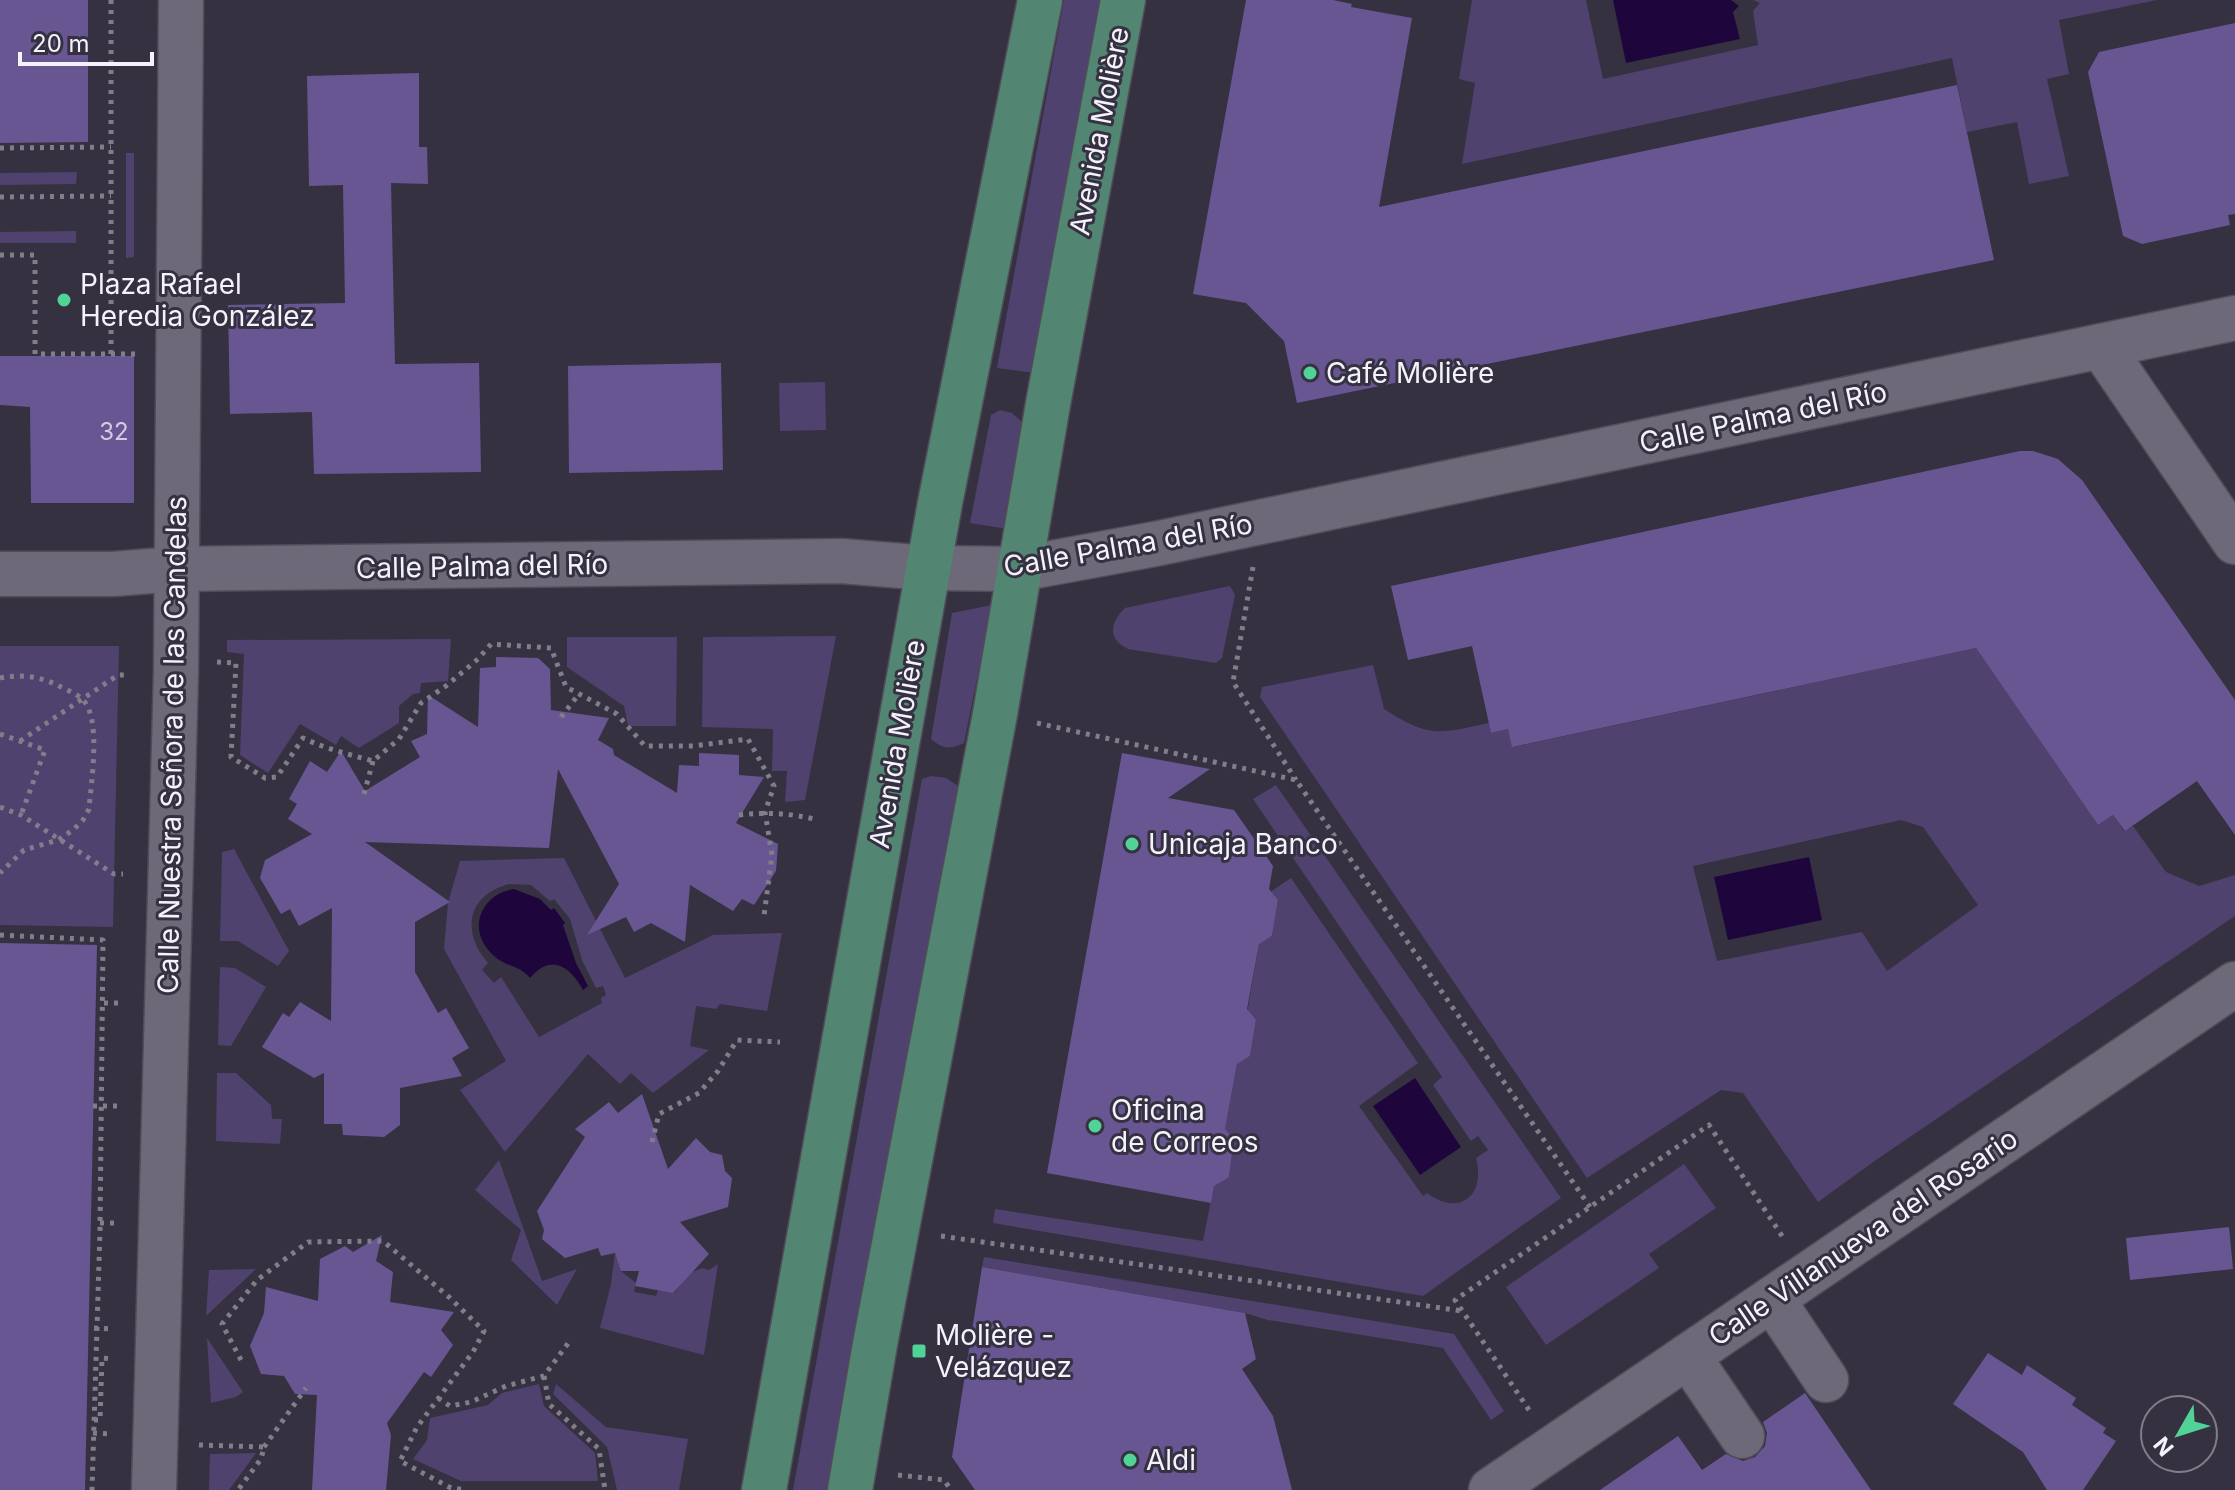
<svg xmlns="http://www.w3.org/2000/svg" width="2235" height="1490" font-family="Inter,sans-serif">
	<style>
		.green { fill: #4f426e; fill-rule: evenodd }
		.water { fill: #1e063d }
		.building { fill: #685693 }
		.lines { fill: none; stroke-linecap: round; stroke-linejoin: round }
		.minor-casing { stroke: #504d59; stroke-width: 47 }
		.major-casing { stroke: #504d59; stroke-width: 47 }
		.path { stroke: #817e8b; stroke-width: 5; stroke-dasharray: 4 6; stroke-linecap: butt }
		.minor { stroke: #6d6979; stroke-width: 44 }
		.major { stroke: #528572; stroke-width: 44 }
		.poi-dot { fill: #51d398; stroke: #353140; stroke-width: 3 }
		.labels { text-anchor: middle; stroke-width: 6; stroke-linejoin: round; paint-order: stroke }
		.number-label { font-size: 24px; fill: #d1cbe2 }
		.street-label { font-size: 28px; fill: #f4f2fc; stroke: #353140 }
		.poi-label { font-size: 28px; fill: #f4f2fc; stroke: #353140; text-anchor: start }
	</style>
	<rect width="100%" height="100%" fill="#353140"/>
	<g class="green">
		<path d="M1064,0h39l-68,373 -38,-5z"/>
		<path d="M1472,0h114l17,79 155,-34 -5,-34 7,-8 -7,-3h404l-98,20 10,54 -22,5 22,97 -40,8 -12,-62 -50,10 -15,-74 -490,106 13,-81 -16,-4z"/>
		<path d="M126,153h8v104l-8,1z"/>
		<path d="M77,172l-1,12 -76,1v-12z"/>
		<path d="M76,231v12h-76v-11z"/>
		<path d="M825,382l1,48 -46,1 -1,-48z"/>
		<path d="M1000,410l12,3 11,10 -15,106 -38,-6 21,-108z"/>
		<path d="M1230,586l5,9 -13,63 -6,5 -88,-14c-21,-10 -18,-27 -3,-41z"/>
		<path d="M992,605l-28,138c-14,7 -21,6 -33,-4l21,-126z"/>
		<path d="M836,636l-31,164 -20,2 2,-31h-15l1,-42 -71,-2 1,-90z"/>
		<path d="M567,637h110l-1,89h-48l-4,-20 -57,-39z"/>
		<path d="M451,639l-3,42 -27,2 -1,10 -7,1 -14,12v17l-40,25 -18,-12 -5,9 -36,-21 -32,49 -28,-18 4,-101 -17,-2v-12z"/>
		<path d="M0,646h119l-6,281 -113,-2z"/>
		<path d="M1976,648l122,177 15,-10 11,16 9,-5 33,46 33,14 36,-11v41l-359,244 -58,42 -75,-109 -22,-3 -134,88 -327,-481 2,-10 111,-22 11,44c46,29 53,25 105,14l2,10 17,-4 5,18zM1901,820l22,7 55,78 -91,66 -25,-39 -145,29 -24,-95z"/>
		<path d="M931,776l15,2 12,8 -131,704h-34l129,-711z"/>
		<path d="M1276,785l285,413 -138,98 -430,-73 2,-14 208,32 12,-61 14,-3 5,-36 -5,-6 -5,-1 14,-75 6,1 6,-4 6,-36 -9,-7 13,-74 6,1 6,-4 6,-36 -9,-7 22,-15 127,185 -59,43 64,90 4,-3c32,24 59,3 49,-35l12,-8 -10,-14 -7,5 -38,-56 9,-8 -189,-278z"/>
		<path d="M234,849l55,102 -11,15 -40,-25h-18l2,-89z"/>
		<path d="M564,858l61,120 88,-43 69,-2 -15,78 -47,-7 -4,5 -20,-3 -6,40 19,4 -56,43 -22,-20 -11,11 -32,-30 -83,98 -45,-62 46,-29 -62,-112 4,-46 12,-42zM509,884l22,1 19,16 4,-2 16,20 12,41 14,28 7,-2 3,9 -5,3 1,5 -63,34 -38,-60 -7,6 -12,-13 6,-7c-27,-31 -21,-68 21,-79z"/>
		<path d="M220,967l15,1 31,19 -35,59 -13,-1z"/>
		<path d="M217,1073h19l35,32 1,14h10l-2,25 -64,-3z"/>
		<path d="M499,1160l43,121 35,-12 -20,36 -46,-45 10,-30 -46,-40z"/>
		<path d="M1684,1164l32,44 -67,46 10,14 -113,77 -40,-58z"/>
		<path d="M615,1253l7,13 -1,5 15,12 -2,9 22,4 2,-6 16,3 8,-10 -5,-5 25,-10 7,2 9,-6 -14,91 -104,-27 11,-44z"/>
		<path d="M984,1257l470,77 50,77 -13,9 -48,-72 -175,-28 -23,-7 -263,-46z"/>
		<path d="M256,1269l-50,47 3,-46z"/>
		<path d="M207,1338l36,54 -7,5 -25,6z"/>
		<path d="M539,1384l5,22 51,47 3,28h-137l-48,-22 14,-19 3,-22 58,-13 14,-12z"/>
		<path d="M556,1384l50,43 82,12 -9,51h-62l-10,-43 -54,-53z"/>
		<path d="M256,1453l-27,37h-20l1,-36z"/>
	</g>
	<g class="water">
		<path d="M1613,0h118l8,6 -6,6 7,27 -114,24z"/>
		<path d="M1809,857l13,63 -94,20 -14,-63z"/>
		<path d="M514,889l26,10 11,11 3,-2 11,15 -2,2 13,38 12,23 -5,4c-13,-24 -32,-37 -53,-12 -12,-14 -27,-11 -40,-26 -24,-26 -6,-59 24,-63z"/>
		<path d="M1415,1078l46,69 -41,28 -47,-69z"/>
	</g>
	<g class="building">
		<path d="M0,0h88v142l-88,1z"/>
		<path d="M1246,0h87l19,4 -1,3 61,11 -33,189 578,-122 37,175 -697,143 -13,-62 -38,-38 -53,-9z"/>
		<path d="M2235,23v191l-7,1 2,10 -88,19 -19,-8 -35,-164 11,-20z"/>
		<path d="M419,73v74h8l1,37 -37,-1 4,181 84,-1 2,109 -167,2 -2,-62 -82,2 -2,-109 117,-2 -2,-118 -34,1 -2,-110z"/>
		<path d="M0,356h134v147h-103l-1,-96 -30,-2z"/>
		<path d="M721,363l2,107 -154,3 -1,-107z"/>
		<path d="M2020,451h13l25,8 24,21 153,220v135l-38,-54 -72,50 -12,-16 -15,10 -122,-177 -464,99 -4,-18 -17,4 -19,-87 -64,14 -17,-74z"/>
		<path d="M496,657l42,1 12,11 1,41 58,8 -11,22 15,9 1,6 63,38 2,-28 20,1v-13l40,2v20l25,2 -28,46 42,21 -2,27 -22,34 -12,-6 -9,12 -43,-26 -5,57 -34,-19 -17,9 -8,-15 -39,18 32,-51 -61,-115 -9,79 -184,-6 85,60 -35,20v50l23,41 8,-5 23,40 -17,10 10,18 -62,12v37l-16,12 -41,-2 -1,-11h-18v-51l-10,5 -52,-31 21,-34 6,4 11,-15 31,19 1,-113 -33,18 -9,-17 -9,5 -21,-36 5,-18 47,-26 -24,-15 9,-15 -8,-5 21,-38 17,11 14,-21 24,40 55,-34 -9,-16 16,-7 1,-39 50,32 2,-59 16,-1z"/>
		<path d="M1122,753l88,16 -42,29 66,12 39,56 -4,23 9,11 -6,36 -13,8 -12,65 9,11 -6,36 -13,8 -12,65 9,11 -5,37 -15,9 -3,17 -164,-30z"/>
		<path d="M0,943l97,2 -12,545h-85z"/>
		<path d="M642,1094l26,75 28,-31 14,14 12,3 3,16 7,7 -4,29 -48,15 29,32 -36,39 -38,-7 4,-15h-18l-6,-18 -14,3 -3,-8 -33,10 -23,-19 2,-9 -7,-19 48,-74 -10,-8 34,-27 9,11z"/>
		<path d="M2229,1227l4,42 -103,11 -4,-42z"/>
		<path d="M382,1235l-6,26 17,11 -3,30 64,10 -13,18 12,15 -22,32 -7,-5 -37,51 4,12 -5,55h-74l5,-95 -22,-1 -11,-18 -23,-2 -11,-28 14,-33 2,-26 52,14 2,-42 25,-13 8,6z"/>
		<path d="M982,1267l263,46 11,46 -14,10 31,47 19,74h-317l-23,-33z"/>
		<path d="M1988,1353l34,22 5,-10 49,33 -4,7 34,23 -3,5 13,8 -33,49h-36l-24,-38 -70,-48z"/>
		<path d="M1805,1393l66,97h-271l78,-54 24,34 24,-16 17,7 12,-4 10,-11 2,-13 -4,-11z"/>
	</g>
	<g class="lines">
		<defs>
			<g id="minor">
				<path d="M2101,346l134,196"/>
				<path d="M0,574h113l63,-5 665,-8 87,7 91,1 136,-25 1080,-226"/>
				<path d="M1772,1299l54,81"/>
				<path d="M1688,1356l54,80"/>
				<path d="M154,1490l22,-818 5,-672"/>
				<path d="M1491,1490l744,-506"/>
			</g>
			<g id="major">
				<path d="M764,1490l176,-987 100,-503"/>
				<path d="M850,1490l25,-146 120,-630 53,-310 75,-404"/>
			</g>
		</defs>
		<use href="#minor" class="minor-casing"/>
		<use href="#major" class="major-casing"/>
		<g class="path">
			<path d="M111,0v354"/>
			<path d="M0,148l111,-1"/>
			<path d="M0,197l111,-1"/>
			<path d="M0,255h35v99h101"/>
			<path d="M1253,567l-20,115 63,98"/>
			<path d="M217,662l19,1 -5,94 34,21 12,-1 26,-39c23,11 45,16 70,23l26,-22 22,-36 25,-17 32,-27 13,-15 60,4 15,39 51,27 28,32h48l55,-7 26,47 -9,26 7,43 -8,61"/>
			<path d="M0,678c21,-4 41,-2 61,9 6,3 16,7 21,12 20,18 9,84 7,110l-6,11 -10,10 -15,10 -34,10 -24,23"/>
			<path d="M561,717l18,-23"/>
			<path d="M1037,723l259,57 294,427"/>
			<path d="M0,734l45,16 -24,65"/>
			<path d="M20,741l98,-66h10"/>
			<path d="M364,794l9,-33"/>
			<path d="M0,807l21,8 93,59h9"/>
			<path d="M739,815c28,-3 51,-2 79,5"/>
			<path d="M0,935l103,5 -3,290 -8,260"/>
			<path d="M104,1003h16"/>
			<path d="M93,1106h25"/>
			<path d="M652,1142l7,-28 40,-21 19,-22 19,-31 43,2"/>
			<path d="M100,1223h15"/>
			<path d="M941,1236l521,75"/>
			<path d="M94,1328l20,1"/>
			<path d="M241,1360l-19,-36 35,-44 51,-38 75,-1 66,56 35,34 -11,21 -56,75 -17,34 51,27 16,2"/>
			<path d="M544,1376l5,28 50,45 6,41"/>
			<path d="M438,1398l12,8 21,-4 35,-16 38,-10 25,-34"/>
			<path d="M1529,1410l-74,-110 254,-175 75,114"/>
			<path d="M94,1420h6l2,-62 11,1"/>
			<path d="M93,1433l19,1"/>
			<path d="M199,1445l65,2 -3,12 -23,31"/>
			<path d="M264,1447l42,-59"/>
			<path d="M898,1475l46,5 7,10"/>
		</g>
		<use href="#minor" class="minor"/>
		<use href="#major" class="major"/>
	</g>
	<g class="poi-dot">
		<circle cx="64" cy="300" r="8"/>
		<circle cx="1310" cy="373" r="8"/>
		<circle cx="1132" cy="844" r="8"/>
		<circle cx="1095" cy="1126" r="8"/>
		<rect x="911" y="1343" width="16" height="16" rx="4"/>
		<circle cx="1130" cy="1460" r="8"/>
	</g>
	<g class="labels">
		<g class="number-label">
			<text x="114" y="440">32</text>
		</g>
		<g class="street-label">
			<text transform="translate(1099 131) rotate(-79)" y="10">Avenida Molière</text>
			<text transform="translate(1763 417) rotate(-12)" y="10">Calle Palma del Río</text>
			<text transform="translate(1128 545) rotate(-10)" y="10">Calle Palma del Río</text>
			<text transform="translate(482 566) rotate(-1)" y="10">Calle Palma del Río</text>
			<text transform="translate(897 744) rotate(-80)" y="10">Avenida Molière</text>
			<text transform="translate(172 745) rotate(-89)" y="10">Calle Nuestra Señora de las Candelas</text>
			<text transform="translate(1863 1237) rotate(-34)" y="10">Calle Villanueva del Rosario</text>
		</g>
		<g class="poi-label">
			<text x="80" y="294">Plaza Rafael<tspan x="80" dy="32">Heredia González</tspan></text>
			<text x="1326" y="383">Café Molière</text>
			<text x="1148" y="854">Unicaja Banco</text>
			<text x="1111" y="1120">Oficina<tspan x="1111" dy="32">de Correos</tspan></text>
			<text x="935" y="1345">Molière -<tspan x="935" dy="32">Velázquez</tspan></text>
			<text x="1146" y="1470">Aldi</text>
		</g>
	</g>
	<g transform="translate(2179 1434) rotate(231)"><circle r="38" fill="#353140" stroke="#817e8b" stroke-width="2"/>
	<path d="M0-6L14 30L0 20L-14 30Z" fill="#51d398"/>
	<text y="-12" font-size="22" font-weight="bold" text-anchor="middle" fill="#f4f2fc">N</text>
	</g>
	<path d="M20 52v12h132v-12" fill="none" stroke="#f4f2fc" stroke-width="4"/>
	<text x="32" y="52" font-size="24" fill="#f4f2fc" stroke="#353140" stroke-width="6" paint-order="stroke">20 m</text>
</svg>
